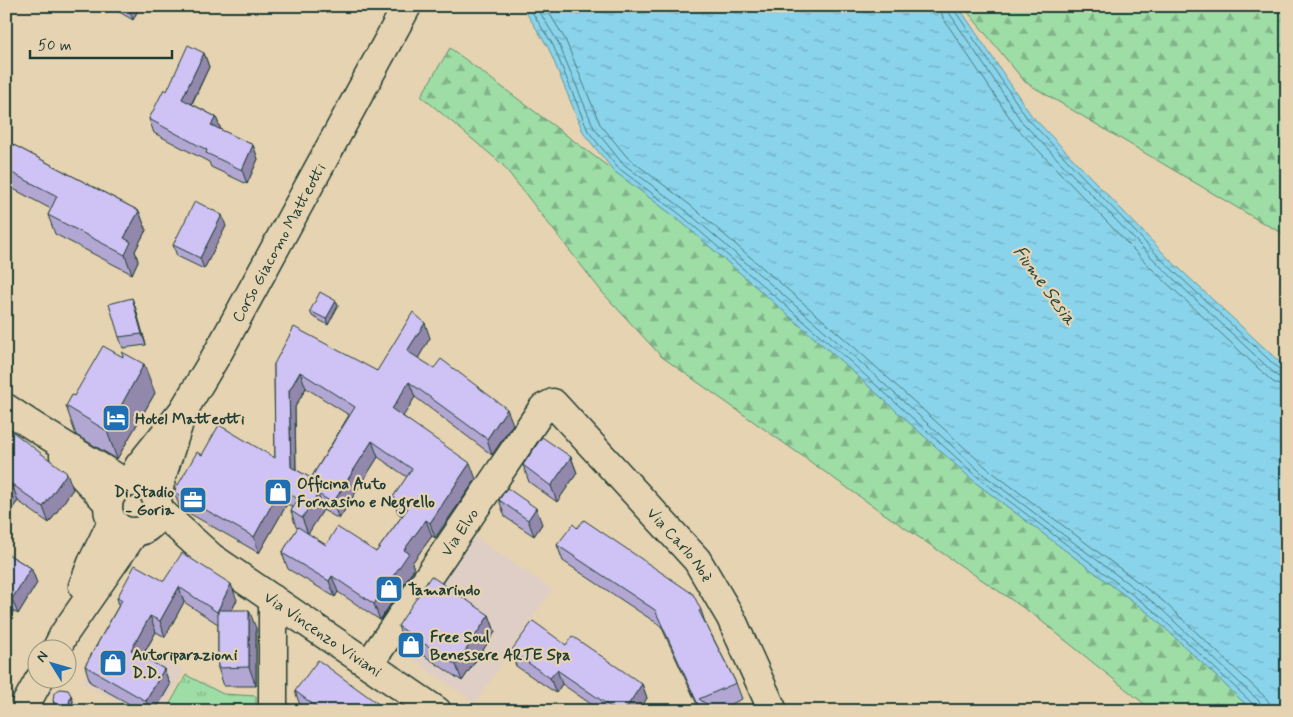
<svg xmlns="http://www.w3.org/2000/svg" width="1293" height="717" font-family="Mynerve,sans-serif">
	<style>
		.built { fill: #dfcec5 }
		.grass { fill: url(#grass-tufts); stroke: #5e8d6d }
		.forest { fill: url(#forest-firs); stroke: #5e8d6d }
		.water { fill: url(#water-ripples); stroke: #5f98a2 }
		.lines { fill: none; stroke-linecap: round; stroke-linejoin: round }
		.shore { stroke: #4a797d; stroke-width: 1 }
		.minor-casing { stroke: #1f3d34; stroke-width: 31 }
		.major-casing { stroke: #1f3d34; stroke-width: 31 }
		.minor { stroke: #e6d3b1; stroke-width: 28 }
		.major { stroke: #e6d3b1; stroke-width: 28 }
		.wall { fill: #b2a7d2; stroke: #1f3d34; fill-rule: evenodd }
		.shaded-wall { fill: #9188ab; stroke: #1f3d34 }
		.building { fill: #cfc2f4; stroke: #1f3d34; fill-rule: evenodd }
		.labels { text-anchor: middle; stroke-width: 4.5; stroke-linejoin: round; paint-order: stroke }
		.street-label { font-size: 16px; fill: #1f3d34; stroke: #e6d3b1 }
		.poi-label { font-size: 16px; font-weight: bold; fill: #1f3d34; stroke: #e6d3b1; text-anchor: start }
		.water-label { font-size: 18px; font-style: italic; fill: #24453d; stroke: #e6d3b1 }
	</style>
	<defs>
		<pattern id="grass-tufts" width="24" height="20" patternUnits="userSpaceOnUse" patternTransform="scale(1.25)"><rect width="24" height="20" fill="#9edda6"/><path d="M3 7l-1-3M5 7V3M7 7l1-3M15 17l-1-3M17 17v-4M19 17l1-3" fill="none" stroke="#80b488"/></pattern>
		<pattern id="forest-firs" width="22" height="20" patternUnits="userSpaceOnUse" patternTransform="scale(1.25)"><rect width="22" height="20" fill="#9edda6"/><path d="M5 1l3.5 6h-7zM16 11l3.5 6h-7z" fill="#80b488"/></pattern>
		<pattern id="water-ripples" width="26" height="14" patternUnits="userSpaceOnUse" patternTransform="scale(1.25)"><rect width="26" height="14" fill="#8ad4eb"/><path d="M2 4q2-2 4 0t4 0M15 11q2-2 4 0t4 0" fill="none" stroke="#70adbf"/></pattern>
	</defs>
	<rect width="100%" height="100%" fill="#e6d3b1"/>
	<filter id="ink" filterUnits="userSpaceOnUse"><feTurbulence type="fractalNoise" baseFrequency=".02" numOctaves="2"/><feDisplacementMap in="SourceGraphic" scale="10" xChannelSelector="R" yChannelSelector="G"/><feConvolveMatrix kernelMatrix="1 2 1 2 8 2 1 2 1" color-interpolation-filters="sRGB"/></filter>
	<g filter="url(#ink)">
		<g class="built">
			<path d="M472,535l80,54 -77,114 -78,-55z"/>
			<path d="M115,628l69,42 -23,41h-26l-53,-29z"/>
		</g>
		<path class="grass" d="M186,675l37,19 33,2v15h-90z"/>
		<g class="forest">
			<path d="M963,6h324v229l-24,-12 -238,-141z"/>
			<path d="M450,48l228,171 163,142 135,122 175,132 102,96h-100l-119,-96 -151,-102 -221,-156 -60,-65 -100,-128 -81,-68z"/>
		</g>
		<path class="water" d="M522,6h436l73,109 137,143 119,111v342h-34l-102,-96 -175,-132 -135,-122 -163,-142 -64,-48 -30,-37 -36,-87z"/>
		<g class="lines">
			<g class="shore">
				<path d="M528,6l25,39 35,86 29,36 64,48 164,142 135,122 174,132 100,94 2,6"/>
				<path d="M536,6l22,36 36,86 28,35 63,47 164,142 135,123 174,131 101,95 3,10"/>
				<path d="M545,6l20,33 35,85 27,33 63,48 164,142 134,122 175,132 101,95 5,6 1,9"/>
				<path d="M940,6l3,12 73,109 138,144 119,111 6,3 8,1"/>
				<path d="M948,6l2,8 72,108 138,144 117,110 10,3"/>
				<path d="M954,6l1,5 72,107 137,144 117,109 6,1"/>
			</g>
			<defs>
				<g id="minor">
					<path d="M6,408c39,27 80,50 119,75"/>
					<path d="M64,456l44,47"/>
					<path id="s1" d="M369,664l174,-256 10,-5 144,157 34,58 42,93"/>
					<path d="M273,711v-112"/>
				</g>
				<g id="major">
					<circle cx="133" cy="507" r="25"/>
					<path id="s2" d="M131,482l8,-16 44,-55 36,-60 188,-345"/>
					<path d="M157,499l4,-21 17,-52"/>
					<path id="s3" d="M159,510l52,47 226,154"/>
					<path d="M83,586l9,-23 20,-41"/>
					<path d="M56,650l8,-16 70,-101"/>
					<path d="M22,711l17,-31"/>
				</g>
			</defs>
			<use href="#minor" class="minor-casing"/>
			<use href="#major" class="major-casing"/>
			<use href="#minor" class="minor"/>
			<use href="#major" class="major"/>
		</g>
		<g class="wall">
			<path d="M114,6h26l-7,14 -17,-10z"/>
			<path d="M204,53l5,14 -17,37 24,13 5,13 32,15 5,14 -11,25 -36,-17 -2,-5 -55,-29 -5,-14 18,-28z"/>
			<path d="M6,141l133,70 7,19 -11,21 3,10 -6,13 -77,-40 -7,-19 3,-6 -45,-24z"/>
			<path d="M226,226l-22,43 -27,-13 -4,-11z"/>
			<path d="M132,298l14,47 -23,3 -4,-11z"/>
			<path d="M336,301l2,5 -10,19 -16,-9 -2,-5z"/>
			<path d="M430,338l-12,20 95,66 -21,31 -77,-58 -12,19 73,63 -41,59 -3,-2 -20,27 2,6 -34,51 -42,-28 -3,5 -47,-28 -6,-16 16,-25 -2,-1 -5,-16 2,-4 -6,-3 -28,49 -79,-45 -6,-16 28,-37 73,3 -1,-94 103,7zM306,388l43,27 -38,63 -15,-8 -1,-63zM378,457l29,20 -14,20 5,16 4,3 -26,36 -50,-7 -18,-11 15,-24 16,9z"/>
			<path d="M155,393l-38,66 -41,-24 -10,-29 8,-10z"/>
			<path d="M6,433l67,56 -24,34 -31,-22 -10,13 -2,-2z"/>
			<path d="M571,457l6,16 -20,29 -28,-20 -6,-17z"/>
			<path d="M499,500l43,24 -8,12 -29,-19z"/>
			<path d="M557,545l144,65 4,12 31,61 6,16 -26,12h-16l-39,-85 -98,-65z"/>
			<path d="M6,553l25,15 6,15 -19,31 -5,-3 -7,11z"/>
			<path d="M164,581l73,19 -5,10 24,18v58h-32l-6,-18v-44l-34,-22 -19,35 -9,-5 -14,25 22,12 6,16 -15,26h-13l-52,-29 -5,-16 34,-61 -2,-7z"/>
			<path d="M489,615l6,17 -33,49 -58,-39 -6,-16z"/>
			<path d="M566,645l76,39 5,14 -8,13h-38l-39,-27 -6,9 -40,-27 -5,-15z"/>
			<path d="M295,691l93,20h-83l-4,-3z"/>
			<path d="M71,695l2,6 -2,10h-11l-5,-5 -2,-5z"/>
		</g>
		<g class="shaded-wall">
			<path d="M130,6h10l-7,14 -4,-11z"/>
			<path d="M204,53l5,14 -22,46 -5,-14z"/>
			<path d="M216,117l5,13 -10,-5z"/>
			<path d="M253,145l5,14 -11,25 -5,-14z"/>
			<path d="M139,211l7,19 -11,21 3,10 -6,13 -7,-19 -1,-17z"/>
			<path d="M222,215l4,11 -22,43 -4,-11z"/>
			<path d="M132,298l4,11 10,36 -4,-11z"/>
			<path d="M336,301l2,5 -10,19 -2,-6z"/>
			<path d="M425,323l5,15 -17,29 -6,-16z"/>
			<path d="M144,364l11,29 -38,66 -10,-28z"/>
			<path d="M300,372l6,16 -11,19 1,75 -5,-15 -2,-76z"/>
			<path d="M409,382l6,15 -17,28 -6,-16z"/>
			<path d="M507,409l6,15 -21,31 -5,-16z"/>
			<path d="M372,441l6,16 -39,62 -6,-16z"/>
			<path d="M571,457l6,16 -20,29 -6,-16z"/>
			<path d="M470,463l6,16 -41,59 -5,-15z"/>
			<path d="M67,473l6,16 -24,34 -6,-16z"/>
			<path d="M12,484l6,17 -10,13 -2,-5v-17z"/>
			<path d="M281,488l6,16 -28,49 -5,-16z"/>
			<path d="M318,494l5,16 -15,24 -6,-16z"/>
			<path d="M536,508l6,16 -8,12 -6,-16z"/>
			<path d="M426,520l6,16 -20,27 2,6 -34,51 -6,-16 30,-54z"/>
			<path d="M31,568l6,15 -19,31 -6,-15z"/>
			<path d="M332,576l6,16 -3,5 -6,-16z"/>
			<path d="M231,584l6,16 -14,27 -6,-15z"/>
			<path d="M179,587l5,15 -19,35 -5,-16z"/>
			<path d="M7,596l6,15 -7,11v-24z"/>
			<path d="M249,610l7,18v58l-7,-19z"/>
			<path d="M489,615l6,17 -33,49 -6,-16z"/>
			<path d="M150,616l6,16 -20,34 -5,-16z"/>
			<path d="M164,669l6,16 -15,26h-5l-4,-10z"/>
			<path d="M557,670l5,14 -6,9 -6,-15z"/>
			<path d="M642,684l5,14 -8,13h-15z"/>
			<path d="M71,695l2,6 -2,10h-4z"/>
		</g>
		<g class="building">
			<path d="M188,45l16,8 -22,46 34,18 -5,8 42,20 -11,25 -36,-17 1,-3 -58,-31 15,-30 3,2z"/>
			<path d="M6,141l133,70 -15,27 7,4 -6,13 -77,-40 9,-19 -51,-26z"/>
			<path d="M195,201l27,14 -22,43 -27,-13z"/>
			<path d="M320,292l16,9 -10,18 -16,-8z"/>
			<path d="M132,298l10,36 -23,3 -10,-33z"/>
			<path d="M413,312l12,11 -18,28 27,17 7,-9 66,50 -20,30 -78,-57 -17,27 78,54 -40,60 -4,-3 -22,30 5,3 -35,51 -42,-28 -3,5 -47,-28 16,-26 28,18 11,-18 39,25 32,-44 -15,-11 19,-28 -40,-28 -39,62 -15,-9 -16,24 -11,-7 7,-12 -17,-11 -27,49 -80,-45 23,-40 5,3 17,-30 56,33 -1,-94 20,-37 83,44zM300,372l55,35 -44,71 -20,-11 -2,-76z"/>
			<path d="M103,346l20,11 -1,-5 22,12 -37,67 -41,-25 6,-11 2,1z"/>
			<path d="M9,429l58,44 -24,34 -31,-23 -6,8v-59z"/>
			<path d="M542,437l29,20 -20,29 -28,-21z"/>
			<path d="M507,488l29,20 -8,12 -29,-20z"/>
			<path d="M584,520l109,74 8,16 -2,1 37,72 -37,16 17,12h-15l-46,-101 -98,-65 16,-21 4,4z"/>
			<path d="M6,553l25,15 -19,31 -5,-3 -1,2z"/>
			<path d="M182,553l49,31 -14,28 -38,-25 -19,34 -10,-5 -19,34 33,19 -18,32 -61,-35 37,-66 -5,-2 18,-33 29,16z"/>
			<path d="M431,576l58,39 -33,50 -58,-39z"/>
			<path d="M218,610h31v57l-31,1z"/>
			<path d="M533,621l33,24 6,-9 70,48 -18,27h-7l-60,-41 -7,8 -39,-27z"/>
			<path d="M318,660l70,51h-66l-27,-20z"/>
			<path d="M60,689l8,1 3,5 -4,16h-4l-10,-10 1,-8z"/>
		</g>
	</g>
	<defs>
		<symbol id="hotel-square" viewBox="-11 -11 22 22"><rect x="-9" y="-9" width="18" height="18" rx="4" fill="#1f6fb2" stroke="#e6d3b1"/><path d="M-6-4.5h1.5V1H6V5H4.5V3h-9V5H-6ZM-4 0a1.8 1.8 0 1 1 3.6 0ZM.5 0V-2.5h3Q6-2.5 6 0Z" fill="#fff"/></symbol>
		<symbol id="shop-square" viewBox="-11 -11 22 22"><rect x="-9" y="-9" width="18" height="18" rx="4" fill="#1f6fb2" stroke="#e6d3b1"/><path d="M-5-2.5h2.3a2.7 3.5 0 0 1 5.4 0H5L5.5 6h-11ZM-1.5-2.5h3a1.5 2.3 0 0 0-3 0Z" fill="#fff"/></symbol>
		<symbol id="office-square" viewBox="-11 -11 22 22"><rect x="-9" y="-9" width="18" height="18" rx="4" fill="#1f6fb2" stroke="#e6d3b1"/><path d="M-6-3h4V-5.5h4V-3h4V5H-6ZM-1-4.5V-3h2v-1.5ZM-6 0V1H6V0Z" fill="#fff"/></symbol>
	</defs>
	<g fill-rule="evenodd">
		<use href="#hotel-square" x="100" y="402" width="32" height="32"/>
		<use href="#shop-square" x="262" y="476" width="32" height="32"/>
		<use href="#office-square" x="177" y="484" width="32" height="32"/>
		<use href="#shop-square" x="373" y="573" width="32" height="32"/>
		<use href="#shop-square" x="395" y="629" width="32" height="32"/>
		<use href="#shop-square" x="97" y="647" width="32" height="32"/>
	</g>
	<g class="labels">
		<g class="street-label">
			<text dy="6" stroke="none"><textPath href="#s2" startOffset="282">Corso Giacomo Matteotti</textPath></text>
			<text dy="6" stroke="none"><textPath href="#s1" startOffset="160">Via Elvo</textPath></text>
			<text dy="6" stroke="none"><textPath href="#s1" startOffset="511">Via Carlo Noè</textPath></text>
			<text dy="6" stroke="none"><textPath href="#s3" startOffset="206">Via Vincenzo Viviani</textPath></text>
		</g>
		<g class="poi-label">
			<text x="135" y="424">Hotel Matteotti</text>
			<text x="297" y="489">Officina Auto<tspan x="297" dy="18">Fornasino e Negrello</tspan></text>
			<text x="174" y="497" text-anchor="end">Di Stadio<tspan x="174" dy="18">- Goria</tspan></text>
			<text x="408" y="595">Tamarindo</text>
			<text x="430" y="642">Free Soul<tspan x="430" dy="18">Benessere ARTE Spa</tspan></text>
			<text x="132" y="660">Autoriparazioni<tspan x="132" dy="18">D.D.</tspan></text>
		</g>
		<g class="water-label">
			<text transform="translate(1045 285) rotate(54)" y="6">Fiume Sesia</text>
		</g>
	</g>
	<rect width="1293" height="717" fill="none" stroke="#e6d3b1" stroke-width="25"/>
	<rect x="12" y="12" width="1268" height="692" fill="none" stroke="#1f3d34" stroke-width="2" filter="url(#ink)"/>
	<g transform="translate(52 664) rotate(307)"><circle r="24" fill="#e6d3b1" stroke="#96977f"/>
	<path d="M0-4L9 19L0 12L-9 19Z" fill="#1f6fb2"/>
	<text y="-8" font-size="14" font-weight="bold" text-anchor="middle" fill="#1f3d34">N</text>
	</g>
	<path d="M30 50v8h142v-8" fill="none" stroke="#1f3d34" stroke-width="2.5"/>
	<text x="38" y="50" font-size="15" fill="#1f3d34" stroke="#e6d3b1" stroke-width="4" paint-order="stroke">50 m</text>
</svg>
